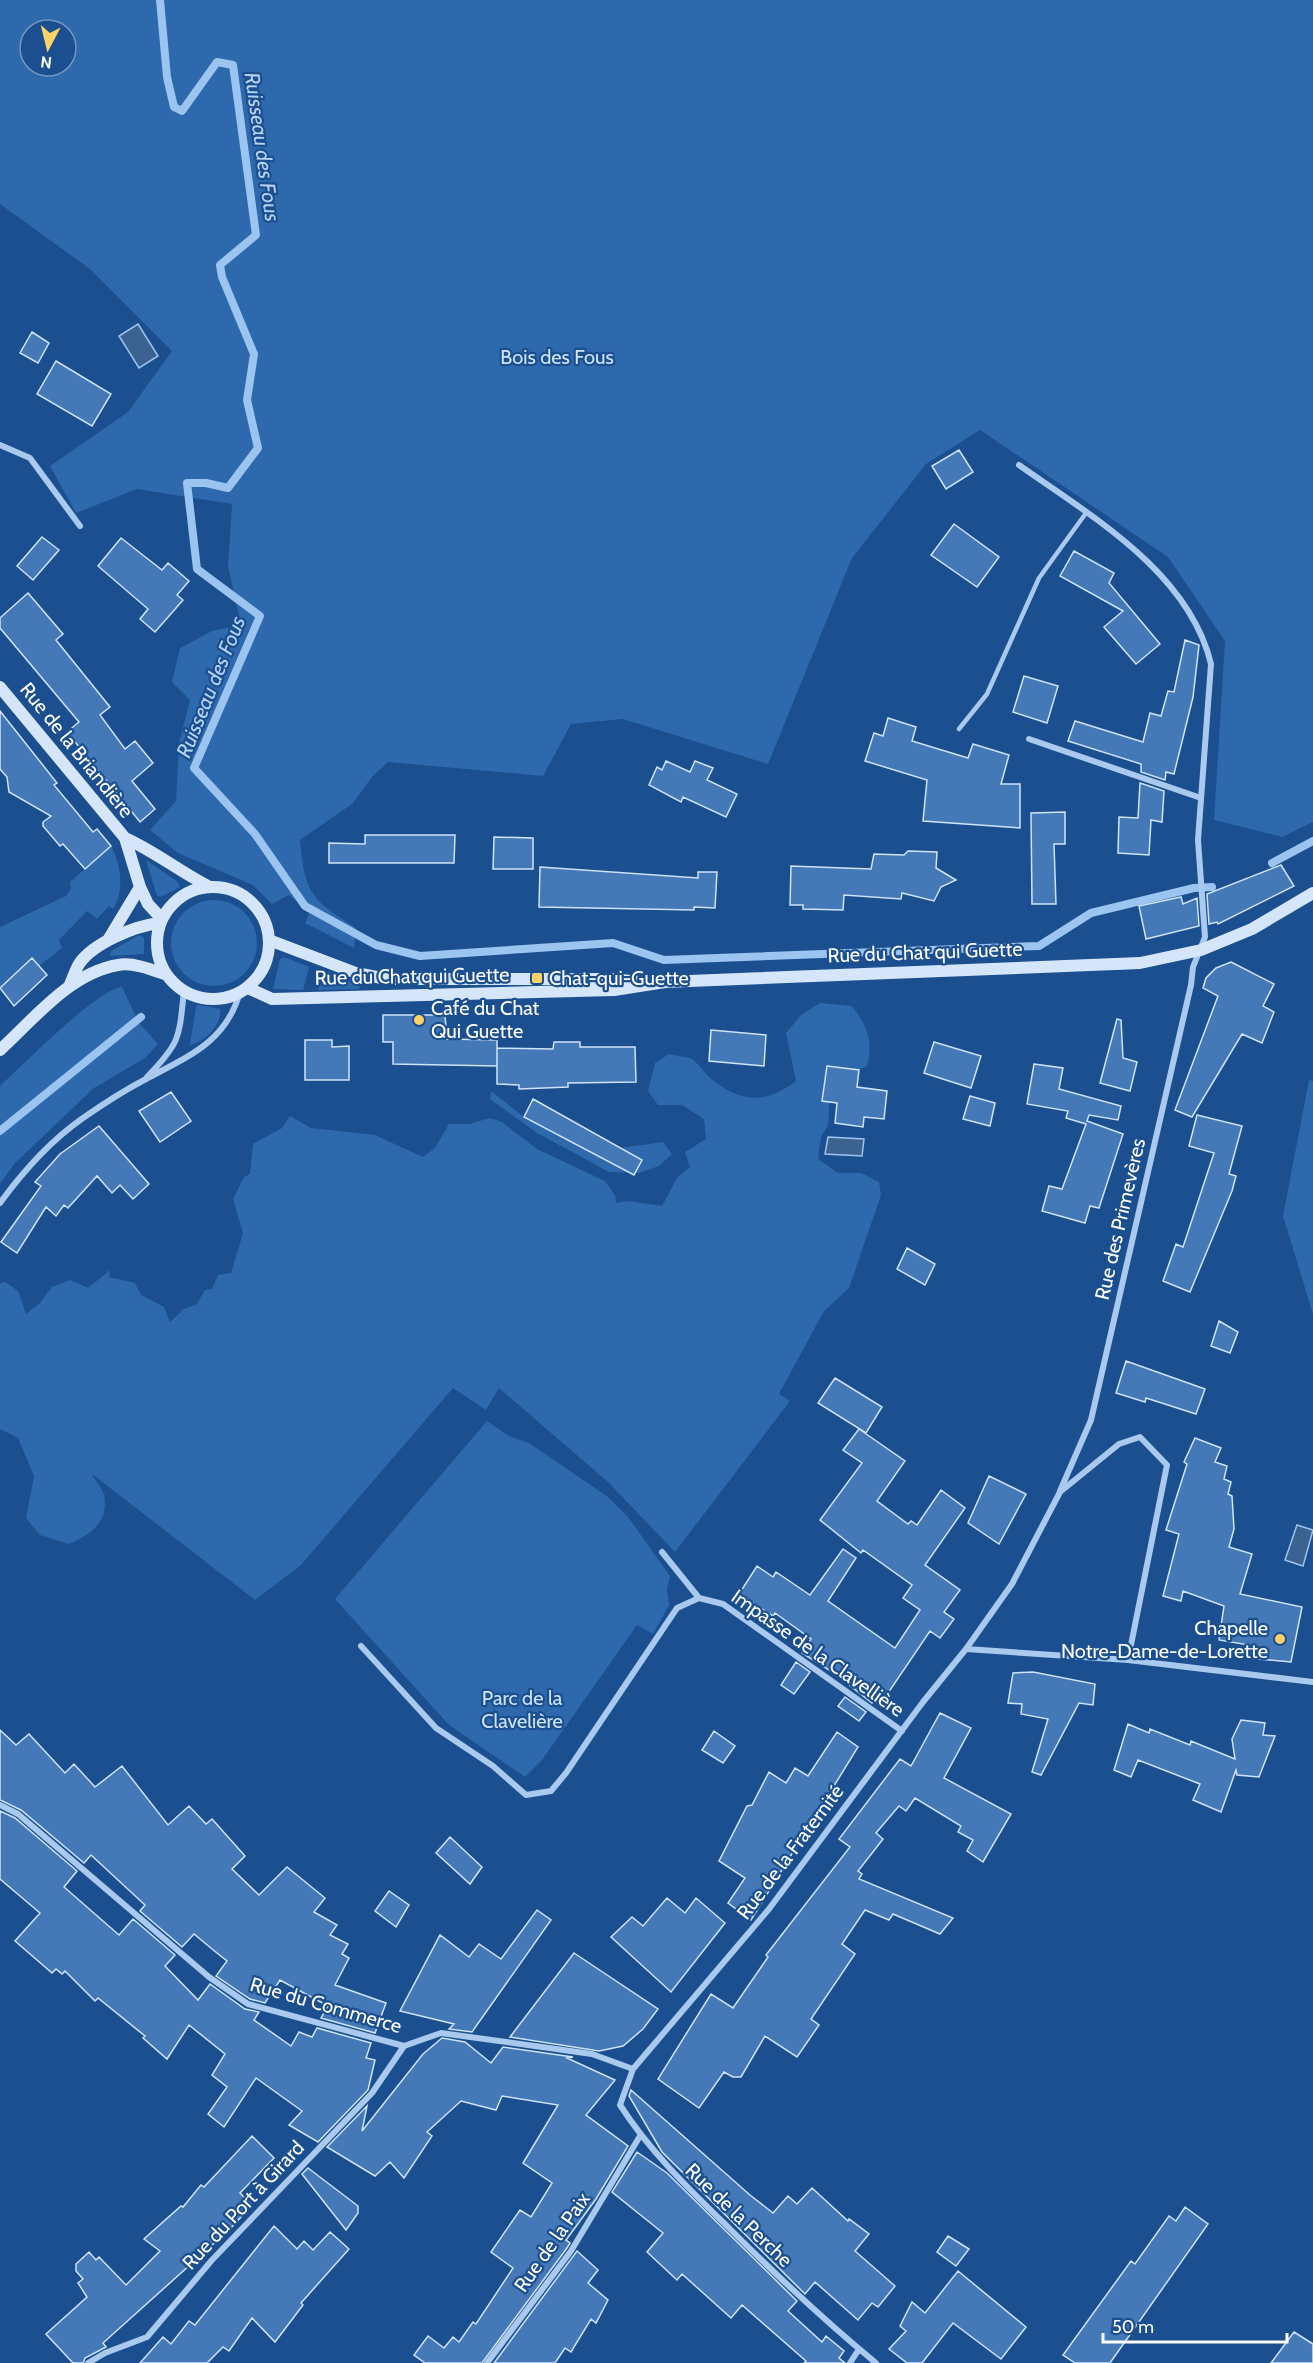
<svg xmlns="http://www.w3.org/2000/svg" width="1313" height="2363" viewBox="0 0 1313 2363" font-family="Cabin,sans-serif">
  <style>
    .green { fill: #2e69ad; fill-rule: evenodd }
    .water { fill: #3c6290; stroke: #9cc4f0; stroke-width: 1.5 }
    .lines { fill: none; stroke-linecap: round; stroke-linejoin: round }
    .stream { stroke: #9cc4f0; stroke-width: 8 }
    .building { fill: #4478b7; stroke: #cfe3fa; stroke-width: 1.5 }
    .lane { stroke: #a9c9ee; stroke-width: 4.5 }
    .street { stroke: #a9c9ee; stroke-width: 6 }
    .secondary { stroke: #d6e6fa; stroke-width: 12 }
    .poi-dot { fill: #ffd166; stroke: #1b4f8f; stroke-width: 2 }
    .labels { text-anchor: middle; stroke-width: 4.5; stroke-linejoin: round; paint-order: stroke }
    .park-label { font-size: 20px; fill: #cfe3fa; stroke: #1b4f8f }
    .street-label { font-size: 20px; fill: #fff; stroke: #1b4f8f }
    .poi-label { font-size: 20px; fill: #fff; stroke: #1b4f8f; text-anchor: start }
    .water-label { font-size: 21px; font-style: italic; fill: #b5d3f5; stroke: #1b4f8f }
  </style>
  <rect width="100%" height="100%" fill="#1b4f8f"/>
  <path class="green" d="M 0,0 L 1313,0 L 1313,822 L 1282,837 L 1214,820 L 1225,641 L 1168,557 L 980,430 L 926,464 L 852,558 L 768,764 L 623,719 L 571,724 L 543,776 L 388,762 L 372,777 L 352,804 L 300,840 C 305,894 311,899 356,928 L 354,948 L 305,923 L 310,912 L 289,895 L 272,904 L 253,885 L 178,853 L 150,830 L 176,801 L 179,743 L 190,700 L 172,682 L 180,648 L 212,631 L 241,625 L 228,566 L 232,504 L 137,489 L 76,513 L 50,466 L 128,412 L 172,351 L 90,269 L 0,204 ZM 30,30 L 66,30 L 66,66 L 30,66 Z
    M 111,846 C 121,865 125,890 113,909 L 109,906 L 97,919 L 87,911 L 59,940 L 62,948 L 39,966 L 32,959 L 0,988 L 0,927 L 66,896 L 71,889 L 70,882 Z
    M 146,860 L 178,882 L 180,887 L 161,897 L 157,896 Z
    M171 943a43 43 0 1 1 86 0a43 43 0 1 1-86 0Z
    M 139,935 L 144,938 L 144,954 L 110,956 L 111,951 Z
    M 284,957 L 309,967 L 303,990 L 273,989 L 280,959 Z
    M 323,972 L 359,985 L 359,989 L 318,990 Z
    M 122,987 L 139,1023 L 158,1044 L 145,1058 L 94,1088 L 15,1163 L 0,1184 L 0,1086 C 23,1065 96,990 122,987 Z
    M 820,1003 L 852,1006 C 867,1026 874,1041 867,1066 L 836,1082 L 830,1093 L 828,1125 L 821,1137 L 818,1159 L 838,1173 L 861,1173 L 879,1182 L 881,1195 L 849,1288 L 824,1311 L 779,1394 L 790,1401 L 675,1552 L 609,1483 L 499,1388 L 486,1410 L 453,1388 L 301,1565 L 255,1600 L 92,1474 C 95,1480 102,1488 104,1495 C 109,1523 90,1535 69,1544 L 40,1535 L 26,1518 L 34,1476 L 18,1438 L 0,1429 L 0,1283 L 5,1282 L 18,1291 L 26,1314 L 40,1303 L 52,1287 L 70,1280 L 88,1288 L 110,1270 L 109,1277 L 135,1283 L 141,1295 L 164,1307 L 170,1322 L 184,1309 L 197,1304 L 205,1290 L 212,1289 L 218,1275 L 231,1273 L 243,1233 L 233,1199 L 244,1177 L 250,1174 L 253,1144 L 282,1128 L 290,1116 L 311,1128 L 375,1135 L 423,1157 L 435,1148 L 449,1124 L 469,1124 L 490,1118 L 502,1122 L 537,1149 L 605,1181 L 615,1195 L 616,1203 L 628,1201 L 662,1206 L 677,1178 L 690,1167 L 685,1152 L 706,1139 L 704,1119 L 682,1105 L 658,1105 L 648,1091 L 655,1063 L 669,1054 C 676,1056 686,1056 692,1059 C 698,1063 703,1071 708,1076 C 739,1103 764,1105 796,1081 L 786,1033 L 801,1015 Z
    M 199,1005 L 220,1009 C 223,1024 204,1043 190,1045 L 196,1006 Z
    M 1309,1080 L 1313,1081 L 1313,1314 L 1283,1216 Z
    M 491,1091 L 524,1117 L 613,1164 L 620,1148 L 663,1142 L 672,1154 L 659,1166 L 639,1173 L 609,1172 L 537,1133 L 490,1099 Z
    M 487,1421 L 509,1436 L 529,1443 L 608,1497 L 628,1517 L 670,1576 L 667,1590 L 669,1605 L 653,1634 L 637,1625 L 542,1760 L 525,1777 L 449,1725 L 335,1599 Z"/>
  <path class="water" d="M 138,324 L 158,356 L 139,368 L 119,336 Z
    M 828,1137 L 864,1139 L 862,1156 L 825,1154 Z
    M 1297,1525 L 1313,1530 L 1303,1566 L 1285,1560 Z"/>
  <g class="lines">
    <path class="stream" d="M 160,0 L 167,77 L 174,107 L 182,111 L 217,62 L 233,65 L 256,235 L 220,265 L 222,277 L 254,354 L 247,400 L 258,448 L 228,488 L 206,483 L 187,483 L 197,569 L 260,616 L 194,768 L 255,834 L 305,906 L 376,945 L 420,956 L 613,943 L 664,960 L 1039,946 L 1091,913 L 1194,888 L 1212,887
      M 1272,863 L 1313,841
      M 0,1131 L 141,1017"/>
  </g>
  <path class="building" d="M 32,332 L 49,343 L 38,363 L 20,353 Z
    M 56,361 L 111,394 L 92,426 L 37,394 Z
    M 959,450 L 973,472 L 946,489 L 932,466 Z
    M 954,524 L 999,557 L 977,587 L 931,555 Z
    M 42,537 L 59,550 L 33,580 L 17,566 Z
    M 121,538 L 162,570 L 168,563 L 189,581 L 177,595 L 183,600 L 155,632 L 140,619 L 148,609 L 98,566 Z
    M 1074,551 L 1114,573 L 1109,583 L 1160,644 L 1136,664 L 1104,627 L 1123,611 L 1060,576 Z
    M 28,593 L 63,634 L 56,640 L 110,707 L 100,715 L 125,749 L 135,741 L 153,763 L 132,781 L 155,809 L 140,822 L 67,732 L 79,722 L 0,628 L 0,618 Z
    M 1185,640 L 1199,645 L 1193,697 L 1174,774 L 1166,772 L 1165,780 L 1141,772 L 1141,764 L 1068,741 L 1075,721 L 1143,742 L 1150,713 L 1161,716 L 1168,691 L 1174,692 Z
    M 1024,676 L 1058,686 L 1047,723 L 1013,712 Z
    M 0,711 L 57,783 L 54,785 L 93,832 L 97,829 L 111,846 L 85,869 L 63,844 L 60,846 L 43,826 L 43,822 L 51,816 L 9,792 L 7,777 L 0,769 Z
    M 888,718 L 916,727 L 912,741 L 968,758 L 973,744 L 1009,755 L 1001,784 L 1020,784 L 1020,828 L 923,821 L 927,780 L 865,761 L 874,733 L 883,736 Z
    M 666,761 L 690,772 L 695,761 L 713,768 L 707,780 L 737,794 L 726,817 L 683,797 L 681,802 L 649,785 L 657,767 L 662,770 Z
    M 1140,783 L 1164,791 L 1162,822 L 1151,820 L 1149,855 L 1118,853 L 1119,817 L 1138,818 Z
    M 1065,812 L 1065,844 L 1054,844 L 1056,904 L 1032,904 L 1031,813 Z
    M 365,835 L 455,835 L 454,863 L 329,863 L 329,843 L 365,844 Z
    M 494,837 L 533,838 L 533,869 L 493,869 Z
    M 908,851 L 937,852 L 936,868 L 956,880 L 941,887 L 934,901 L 902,893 L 901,899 L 844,895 L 843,910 L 803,909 L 803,905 L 790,905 L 791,866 L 871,869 L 874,854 L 904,855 Z
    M 1281,865 L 1294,886 L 1218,924 L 1217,922 L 1209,924 L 1207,894 Z
    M 540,867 L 698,878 L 698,872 L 717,872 L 715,908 L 694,907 L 694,910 L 539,907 Z
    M 1181,897 L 1183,904 L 1197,898 L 1199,926 L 1146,939 L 1139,906 Z
    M 32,958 L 47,975 L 14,1006 L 0,988 Z
    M 1231,962 L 1274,984 L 1263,1006 L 1274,1012 L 1262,1043 L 1242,1034 L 1192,1117 L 1175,1110 L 1218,996 L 1203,988 L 1206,978 L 1216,968 Z
    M 383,1015 L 445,1015 L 447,1039 L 497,1040 L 497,1066 L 393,1064 L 393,1042 L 383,1042 Z
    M 1117,1019 L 1121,1020 L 1123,1058 L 1137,1062 L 1130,1091 L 1100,1083 Z
    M 711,1030 L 766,1035 L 764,1066 L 709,1061 Z
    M 305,1040 L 332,1040 L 332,1047 L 349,1046 L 349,1080 L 305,1080 Z
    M 554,1042 L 580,1042 L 580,1047 L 635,1047 L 636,1082 L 568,1083 L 568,1087 L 519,1089 L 519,1085 L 497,1084 L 497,1048 L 553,1049 Z
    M 934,1042 L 981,1056 L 971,1088 L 924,1073 Z
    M 1034,1064 L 1063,1068 L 1059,1089 L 1121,1106 L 1118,1120 L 1089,1115 L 1087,1121 L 1123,1134 L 1099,1208 L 1090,1206 L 1085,1223 L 1042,1211 L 1049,1186 L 1062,1189 L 1086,1124 L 1066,1118 L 1068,1111 L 1027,1104 Z
    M 827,1066 L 859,1070 L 857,1087 L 887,1091 L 884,1119 L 864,1117 L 863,1127 L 835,1123 L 837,1103 L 822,1101 Z
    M 171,1092 L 191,1121 L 160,1142 L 139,1111 Z
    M 970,1096 L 995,1103 L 990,1126 L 963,1119 Z
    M 533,1099 L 642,1160 L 634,1175 L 524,1117 Z
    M 1197,1115 L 1242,1126 L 1229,1174 L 1236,1176 L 1232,1191 L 1190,1292 L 1163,1281 L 1176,1244 L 1183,1247 L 1214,1153 L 1189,1146 Z
    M 99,1126 L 149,1184 L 133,1199 L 120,1185 L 112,1193 L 97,1176 L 68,1208 L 64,1205 L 56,1216 L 46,1207 L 17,1253 L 1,1242 L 41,1186 L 35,1182 L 60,1154 Z
    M 907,1248 L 935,1264 L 925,1285 L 897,1269 Z
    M 1219,1321 L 1238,1332 L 1230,1353 L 1211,1346 Z
    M 1126,1361 L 1205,1389 L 1196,1414 L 1146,1398 L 1145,1402 L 1116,1393 Z
    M 835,1378 L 882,1407 L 866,1433 L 818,1403 Z
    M 859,1429 L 905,1461 L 877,1501 L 908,1524 L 911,1521 L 917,1525 L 941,1490 L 965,1508 L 925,1565 L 960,1590 L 944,1612 L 954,1619 L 940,1638 L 930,1631 L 880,1705 L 873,1700 L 872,1703 L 834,1673 L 802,1653 L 811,1639 L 775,1613 L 773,1616 L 739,1594 L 757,1566 L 773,1577 L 776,1572 L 810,1595 L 843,1549 L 856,1558 L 828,1601 L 895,1648 L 920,1610 L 903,1598 L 912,1585 L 863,1550 L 861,1553 L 820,1520 L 862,1463 L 843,1450 Z
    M 1195,1438 L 1221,1448 L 1215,1462 L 1227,1466 L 1224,1479 L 1231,1482 L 1228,1494 L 1232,1496 L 1234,1529 L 1229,1547 L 1252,1554 L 1240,1594 L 1302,1607 L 1291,1662 L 1247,1658 L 1249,1645 L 1219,1640 L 1224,1606 L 1183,1591 L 1181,1601 L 1163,1596 L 1179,1534 L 1166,1530 L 1187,1464 L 1184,1462 Z
    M 989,1476 L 1026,1494 L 999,1544 L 968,1523 Z
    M 796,1662 L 810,1672 L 794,1694 L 781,1685 Z
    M 1033,1672 L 1095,1684 L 1093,1705 L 1079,1703 L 1041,1775 L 1032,1772 L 1048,1719 L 1021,1714 L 1022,1704 L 1008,1703 L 1013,1673 Z
    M 845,1697 L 866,1712 L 859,1721 L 838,1706 Z
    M 940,1713 L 971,1728 L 944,1778 L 1011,1814 L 983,1862 L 967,1851 L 973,1840 L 958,1832 L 961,1826 L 915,1798 L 906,1811 L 899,1806 L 876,1833 L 883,1839 L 858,1871 L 862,1874 L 859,1879 L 953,1918 L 940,1934 L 893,1914 L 889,1920 L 865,1910 L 842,1944 L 855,1954 L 811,2019 L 819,2025 L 797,2057 L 765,2036 L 741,2077 L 733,2077 L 724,2072 L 699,2108 L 658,2079 L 711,1994 L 733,2008 L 768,1957 L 766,1955 L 850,1847 L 839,1839 L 900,1759 L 911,1766 Z
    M 1241,1720 L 1265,1723 L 1263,1735 L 1275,1736 L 1259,1777 L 1237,1775 L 1236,1770 L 1221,1812 L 1193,1800 L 1200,1784 L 1138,1760 L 1131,1777 L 1114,1770 L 1128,1724 L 1149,1733 L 1150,1729 L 1190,1745 L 1191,1741 L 1235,1759 L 1232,1739 Z
    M 0,1730 L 16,1745 L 29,1734 L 65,1773 L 74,1764 L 95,1787 L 122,1766 L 168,1825 L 189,1806 L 206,1824 L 212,1819 L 245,1856 L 232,1869 L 259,1895 L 287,1867 L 325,1898 L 314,1912 L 337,1925 L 330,1935 L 348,1944 L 342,1954 L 349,1958 L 335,1985 L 386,2003 L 375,2033 L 321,2018 L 328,2006 L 280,1980 L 265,2003 L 250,1999 L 216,1976 L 227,1961 L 212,1949 L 194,1934 L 182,1947 L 140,1911 L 145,1905 L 91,1855 L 84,1863 L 21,1810 L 0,1800 Z
    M 714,1731 L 735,1746 L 723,1763 L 702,1750 Z
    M 837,1732 L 858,1747 L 751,1920 L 728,1903 L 745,1878 L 719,1861 L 747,1806 L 752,1805 L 769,1772 L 786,1783 L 795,1768 L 808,1776 Z
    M 0,1811 L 15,1818 L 77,1871 L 64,1887 L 119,1935 L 133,1919 L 175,1955 L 165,1966 L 198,2000 L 210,1984 L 245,2009 L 259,2012 L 254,2020 L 291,2046 L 299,2032 L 312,2037 L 317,2028 L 371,2043 L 366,2058 L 375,2060 L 368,2090 L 318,2142 L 289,2125 L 302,2111 L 256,2078 L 224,2127 L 208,2114 L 227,2087 L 212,2075 L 225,2054 L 189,2025 L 167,2059 L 143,2038 L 145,2036 L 98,1998 L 95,2001 L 65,1971 L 62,1974 L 56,1969 L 52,1973 L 15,1941 L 40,1913 L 0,1879 Z
    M 450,1837 L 482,1867 L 470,1884 L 436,1853 Z
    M 389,1891 L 409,1905 L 396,1927 L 375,1911 Z
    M 667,1898 L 685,1913 L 696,1898 L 725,1923 L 671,1992 L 611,1937 L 632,1917 L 643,1926 Z
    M 537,1910 L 551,1920 L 472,2032 L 449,2029 L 454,2024 L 400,2011 L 440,1935 L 469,1957 L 479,1944 L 501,1959 Z
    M 574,1953 L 658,2009 L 643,2029 L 623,2046 L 599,2051 L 510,2037 Z
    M 442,2038 L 465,2042 L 491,2063 L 503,2047 L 573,2057 L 567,2058 L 615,2080 L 586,2115 L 628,2146 L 596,2199 L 566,2240 L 570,2243 L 567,2248 L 482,2363 L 425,2363 L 414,2355 L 428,2336 L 444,2348 L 453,2337 L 459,2342 L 473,2322 L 476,2324 L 513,2268 L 491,2252 L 520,2210 L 531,2217 L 552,2183 L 523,2163 L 558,2105 L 502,2096 L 496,2110 L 461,2101 L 427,2132 L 432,2136 L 404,2178 L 390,2162 L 375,2176 L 327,2147 L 367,2106 L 362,2131 L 423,2054 Z
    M 631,2090 L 750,2195 L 773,2213 L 788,2196 L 797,2204 L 812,2188 L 848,2221 L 849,2219 L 869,2234 L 855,2251 L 895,2286 L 878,2307 L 872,2303 L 858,2320 L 815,2282 L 805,2294 L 662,2152 L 629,2096 Z
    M 252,2136 L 274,2158 L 240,2193 L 252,2205 L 230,2229 L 103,2343 L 106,2347 L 85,2358 L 83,2363 L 73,2363 L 46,2334 L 87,2297 L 78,2283 L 83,2279 L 76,2271 L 76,2264 L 89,2252 L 96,2260 L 99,2257 L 126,2285 L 160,2251 L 144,2239 L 181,2206 L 183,2207 L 201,2185 L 204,2187 Z
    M 637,2152 L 667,2173 L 797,2301 L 788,2311 L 822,2342 L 826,2336 L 844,2351 L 839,2358 L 845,2363 L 804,2363 L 806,2361 L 742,2305 L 731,2318 L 682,2274 L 677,2280 L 647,2252 L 663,2233 L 612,2192 Z
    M 308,2168 L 358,2206 L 358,2213 L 346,2230 L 302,2174 Z
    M 1185,2207 L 1208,2224 L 1110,2363 L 1075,2363 L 1063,2355 L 1131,2261 L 1135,2264 L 1169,2216 L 1176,2221 Z
    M 274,2226 L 297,2249 L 304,2241 L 313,2250 L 330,2232 L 349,2249 L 301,2303 L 303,2305 L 275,2342 L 252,2318 L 229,2351 L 223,2347 L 207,2363 L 140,2363 L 163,2337 L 171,2344 L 189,2321 L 195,2325 Z
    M 948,2236 L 969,2249 L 956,2266 L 937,2252 Z
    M 577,2251 L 598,2270 L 588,2283 L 608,2300 L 596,2323 L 591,2319 L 571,2352 L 565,2348 L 555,2363 L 494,2363 Z
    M 958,2271 L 1026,2327 L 1001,2359 L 953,2323 L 922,2363 L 907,2363 L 889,2349 L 906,2331 L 900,2326 L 912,2302 L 925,2313 Z
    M 1294,2332 L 1313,2344 L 1313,2363 L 1271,2363 Z"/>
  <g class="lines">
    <path class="lane" d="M 959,729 L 987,694 L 1039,578 L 1086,513"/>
    <path class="street" d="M 0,445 L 30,458 L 80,526
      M 1019,465 C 1091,516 1189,572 1211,664 L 1198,840 L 1205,937 L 1193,967 L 1191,985 L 1091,1420 L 1060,1491
      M 1029,739 L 1201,798
      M 147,1077 C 181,1042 179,1038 184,990
      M 0,1203 C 24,1170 50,1141 83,1118 C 103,1104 125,1090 146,1079 C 189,1056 226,1042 240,992
      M 662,1552 L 699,1598
      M 361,1646 L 436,1728 L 493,1766 L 526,1795 L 551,1791 L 566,1773 L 677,1608 L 699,1598 L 723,1604 L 902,1731
      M 966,1649 L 1128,1660 L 1313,1682
      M 0,1805 L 18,1814 L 209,1977 L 248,2004 L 404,2046 L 441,2033 L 592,2054 L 633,2069
      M 88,2363 L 105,2353 L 147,2337 L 212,2260 L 372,2093 L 404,2046
      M 487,2363 L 571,2251 L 640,2136
      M 850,2363 L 859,2349
      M 876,2363 C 825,2321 777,2276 730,2229 C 690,2190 651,2153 620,2105 L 633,2069 L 769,1909 L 923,1702 L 966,1649 L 1012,1584 L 1060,1492 L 1119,1444 L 1140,1437 L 1167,1465 L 1128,1660"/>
    <path class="secondary" d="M 0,687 L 125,838 L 140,887 L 148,904 L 161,918
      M 125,838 C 154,851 179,871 208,886
      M157 943a56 56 0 1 1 112 0a56 56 0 1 1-112 0Z
      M 108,940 L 140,887
      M 269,940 L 356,973 L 387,979 L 613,979 L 639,982
      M 69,987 C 72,980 75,971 79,964 C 93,943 135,926 159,923
      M 248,988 L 272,999 L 614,990 L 665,982 L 1140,963 L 1201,950 L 1252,929 L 1313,893
      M 0,1050 C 34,1019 70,973 118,965 C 133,962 153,970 167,975"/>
  </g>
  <g class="poi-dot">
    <rect x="531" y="972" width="12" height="12" rx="3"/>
    <circle cx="419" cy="1020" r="6"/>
    <circle cx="1280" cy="1639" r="6"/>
  </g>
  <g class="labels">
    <g class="park-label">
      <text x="557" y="364">Bois des Fous</text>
      <text x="522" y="1705">Parc de la<tspan x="522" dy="23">Clavelière</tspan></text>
    </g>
    <g class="street-label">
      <text transform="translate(77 750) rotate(51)" y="7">Rue de la Briandière</text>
      <text transform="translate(925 952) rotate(-2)" y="7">Rue du Chat qui Guette</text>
      <text transform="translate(412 976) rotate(-1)" y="7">Rue du Chat qui Guette</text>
      <text transform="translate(1120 1219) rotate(-77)" y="7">Rue des Primevères</text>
      <text transform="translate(818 1653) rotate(35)" y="7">Impasse de la Clavellière</text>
      <text transform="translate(790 1852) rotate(-53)" y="7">Rue de la Fraternité</text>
      <text transform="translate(326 2005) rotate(16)" y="7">Rue du Commerce</text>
      <text transform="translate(243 2205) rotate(-47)" y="7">Rue du Port à Girard</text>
      <text transform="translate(739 2215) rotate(44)" y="7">Rue de la Perche</text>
      <text transform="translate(552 2242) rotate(-55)" y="7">Rue de la Paix</text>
    </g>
    <g class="poi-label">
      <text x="549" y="985">Chat-qui-Guette</text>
      <text x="431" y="1015">Café du Chat<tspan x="431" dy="23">Qui Guette</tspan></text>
      <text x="1268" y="1635" text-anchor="end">Chapelle<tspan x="1268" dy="23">Notre-Dame-de-Lorette</tspan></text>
    </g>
    <g class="water-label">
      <text transform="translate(262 147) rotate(82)" y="7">Ruisseau des Fous</text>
      <text transform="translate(211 687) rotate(-68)" y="7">Ruisseau des Fous</text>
    </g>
  </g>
  <g transform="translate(48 48) rotate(187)"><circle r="28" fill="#1b4f8f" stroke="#7695bc" stroke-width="1.5"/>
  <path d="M0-4.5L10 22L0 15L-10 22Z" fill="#ffd166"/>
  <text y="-9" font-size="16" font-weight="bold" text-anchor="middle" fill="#ffffff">N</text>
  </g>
  <path d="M1103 2333v9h184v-9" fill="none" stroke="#ffffff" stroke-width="3"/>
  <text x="1112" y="2333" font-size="18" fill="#ffffff" stroke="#1b4f8f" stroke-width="4.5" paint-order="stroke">50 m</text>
</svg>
